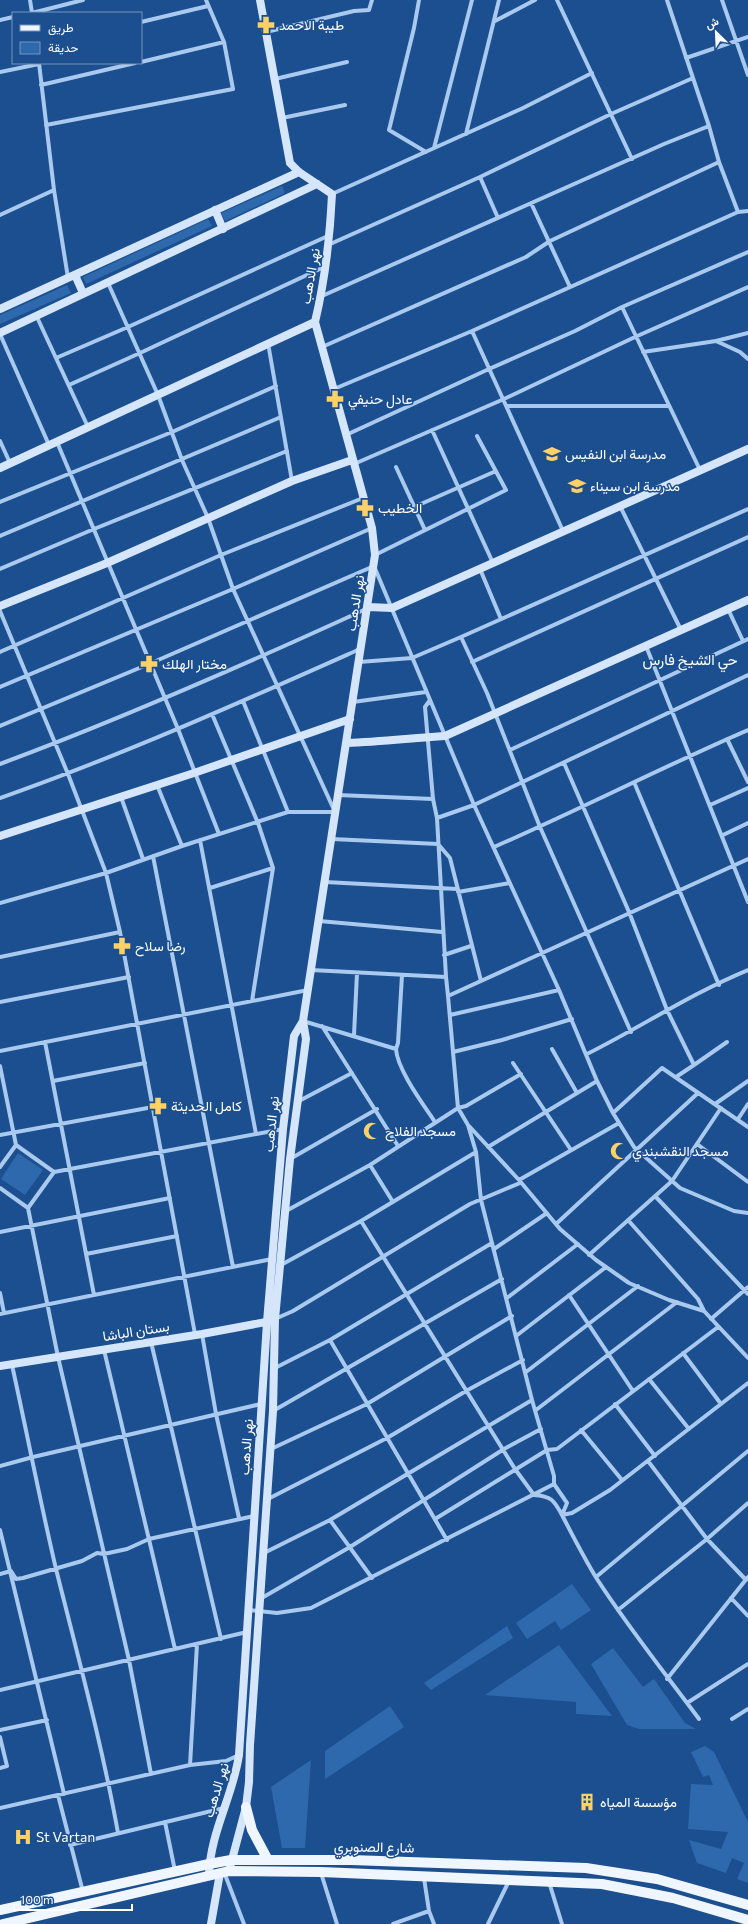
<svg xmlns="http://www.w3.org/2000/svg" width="748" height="1924" viewBox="0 0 748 1924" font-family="Commissioner,Vazirmatn,sans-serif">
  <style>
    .green { fill: #2e69ad }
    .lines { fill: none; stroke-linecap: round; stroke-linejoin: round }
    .street { stroke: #a9c9ee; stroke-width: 4 }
    .secondary { stroke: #d6e6fa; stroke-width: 8 }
    .primary { stroke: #f0f6ff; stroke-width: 10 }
    .labels { text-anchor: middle; stroke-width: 3; stroke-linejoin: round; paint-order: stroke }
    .poi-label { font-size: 14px; fill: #fff; stroke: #1b4f8f; text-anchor: start }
    .street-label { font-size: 14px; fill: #fff; stroke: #1b4f8f }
    .neighbourhood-label { font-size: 15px; fill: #fff; stroke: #1b4f8f }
  </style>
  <rect width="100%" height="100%" fill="#1b4f8f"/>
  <path class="green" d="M 282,186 L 285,193 L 225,221 L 221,213 Z
    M 208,219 L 212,226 L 86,284 L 83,277 Z
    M 67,285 L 71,293 L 0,324 L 0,315 Z
    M 18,1153 L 43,1170 L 25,1195 L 1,1179 Z
    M 572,1584 L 591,1610 L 561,1630 L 555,1621 L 527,1639 L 516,1623 Z
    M 507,1626 L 513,1638 L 431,1690 L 424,1683 Z
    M 559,1645 L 612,1716 L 576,1714 L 576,1702 L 485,1695 Z
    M 613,1648 L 643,1687 L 654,1679 L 685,1723 L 696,1729 L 639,1729 L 627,1725 L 591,1664 Z
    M 390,1706 L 404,1727 L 325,1779 L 325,1751 Z
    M 705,1746 L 714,1752 L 748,1822 L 748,1883 L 737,1879 L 744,1863 L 732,1858 L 726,1873 L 697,1863 L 689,1840 L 721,1849 L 728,1832 L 688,1829 L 691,1784 L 713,1785 L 709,1775 L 703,1777 L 691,1752 Z
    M 311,1760 L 305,1848 L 282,1848 L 271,1787 Z"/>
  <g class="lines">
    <path class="street" d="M 30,0 L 32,13
      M 419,0 L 414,28 L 389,130 L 426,152
      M 557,0 L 632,159
      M 667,0 L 709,126 L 719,162 L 738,212
      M 722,0 L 748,75
      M 32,13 L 83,0
      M 0,20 L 13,17
      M 495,21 L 535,0
      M 141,22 L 208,6
      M 266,32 L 354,11 L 369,10 L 372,0
      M 686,58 L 748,37
      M 141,62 L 224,42
      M 39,63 L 54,190 L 68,278
      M 0,72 L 39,64
      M 275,79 L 347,62
      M 41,85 L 135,63
      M 282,118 L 345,105
      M 46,125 L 233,89 L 224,42 L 206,0
      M 466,134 L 499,0
      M 434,148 L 472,0
      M 480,177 L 498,218
      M 332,194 L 523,108 L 592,73
      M 531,203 L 570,287
      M 0,215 L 54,190
      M 328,245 L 480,177 L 611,114 L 693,78
      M 322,296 L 664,144 L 709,126
      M 622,307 L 700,470
      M 36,315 L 88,427
      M 472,331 L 563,531
      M 748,333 L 716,341 L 740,352 L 748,359
      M 0,334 L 49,445
      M 268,343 L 292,481
      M 322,347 L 526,257 L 550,241 L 719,162
      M 643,352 L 716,341
      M 56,358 L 128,327 L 330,235
      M 69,385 L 140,353 L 324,267
      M 334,389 L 472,331 L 738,212 L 748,211
      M 507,406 L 669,406
      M 432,430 L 493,563
      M 346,435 L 489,369 L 575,331 L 622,307 L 748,252
      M 0,441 L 10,463
      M 57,442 L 178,729 L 219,834
      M 354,464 L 504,399 L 635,337 L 748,287
      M 396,467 L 425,530
      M 0,502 L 172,432 L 276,386
      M 620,506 L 681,630
      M 414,507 L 496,471
      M 0,536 L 281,417
      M 375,555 L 506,490 L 477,436
      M 0,569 L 94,529 L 287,451
      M 480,569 L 501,619
      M 728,609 L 743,641
      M 0,611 L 68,774 L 106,873 L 120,932 L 195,1334
      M 461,637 L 487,693 L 540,827 L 631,1032
      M 646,646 L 748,902
      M 0,652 L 221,555 L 363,498
      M 359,662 L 412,658 L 461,637 L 748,509
      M 472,662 L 748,537
      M 0,687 L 233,589 L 372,528
      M 430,700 L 425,707 L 433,799 L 437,818 L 446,977
      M 243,701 L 288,812
      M 353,702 L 426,692
      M 212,714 L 258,823 L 273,868 L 252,1001
      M 0,726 L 149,664 L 374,566 L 474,805 L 559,990 L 597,1081 L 613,1113 L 634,1147 L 680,1188 L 734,1211 L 748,1213
      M 727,739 L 748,782
      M 510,750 L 748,639
      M 564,763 L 629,912 L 667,1010 L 694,1065 L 676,1077
      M 0,764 C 124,718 246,664 366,609
      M 634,782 L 719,985
      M 157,785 L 182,846
      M 338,795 L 433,799
      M 121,797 L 143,859
      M 0,798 C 123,755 241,702 360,649
      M 710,805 L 748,788
      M 437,818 L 474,805 L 748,675
      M 723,835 L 748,823
      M 332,839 L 438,844 L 450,858 L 481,981
      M 200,840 L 256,1134
      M 494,847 C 579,810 662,767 748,730
      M 153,856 L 233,1267
      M 325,882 L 457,889
      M 210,888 L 273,868
      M 458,892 L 510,883
      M 0,903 L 106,873 L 182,846 L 288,812 L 335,812 L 233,589 L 208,518 L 182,460 L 158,395 L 108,283
      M 319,921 L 442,932
      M 444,955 L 471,946
      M 0,957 L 120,932
      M 311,970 L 446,977 L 448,996 L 748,859
      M 448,996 L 458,1108 L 468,1125 L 476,1152 L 481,1200 L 532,1400 L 554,1476 L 554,1484 L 567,1503 L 562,1515 C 573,1536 584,1558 597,1579 C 628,1627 664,1672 699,1719
      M 0,1002 L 129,977
      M 450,1015 L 559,990
      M 303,1021 L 396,1049 C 397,1069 423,1104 435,1122
      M 322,1026 L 398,1146
      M 354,1035 L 357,973
      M 45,1042 L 94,1295
      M 396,1049 L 398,1043 L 402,975
      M 552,1049 L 577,1093
      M 0,1051 L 308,990
      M 453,1052 L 502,1040 L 572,1019
      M 587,1054 C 641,1027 692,993 748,970
      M 513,1063 L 571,1150
      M 694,1065 L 727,1042
      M 0,1066 L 16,1145
      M 53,1081 L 145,1063
      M 299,1101 L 352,1073
      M 715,1104 L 748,1081
      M 613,1113 L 662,1068 L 748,1127
      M 738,1119 L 748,1104
      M 469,1126 L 519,1180 L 560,1229 L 596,1260 L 629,1283 L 669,1300 L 704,1311 L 748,1358
      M 0,1135 L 153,1107
      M 697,1144 L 748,1182
      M 488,1147 L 597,1081
      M 290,1159 L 377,1109
      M 370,1165 L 393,1202
      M 0,1167 L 16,1145 L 54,1172
      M 519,1180 L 619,1123
      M 0,1188 L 28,1208 L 54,1172 L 283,1129
      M 655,1196 L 748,1294
      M 28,1208 L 58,1357 L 129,1660 L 151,1774
      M 286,1211 L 370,1165 L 458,1108 L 466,1106 L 521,1074
      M 628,1220 L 698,1299 L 704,1311
      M 361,1221 L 515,1469 L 534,1495 C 551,1496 554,1500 562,1515 L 572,1513 L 610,1490 L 748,1383
      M 556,1224 L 698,1093
      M 0,1232 L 170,1198
      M 494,1249 L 547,1213
      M 86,1254 L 177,1236
      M 589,1255 L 672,1181 L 721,1108
      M 281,1265 L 361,1221 L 476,1152
      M 0,1293 L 4,1313
      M 569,1295 L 633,1391
      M 507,1298 L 578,1244
      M 0,1314 L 272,1259
      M 275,1319 L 293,1311 L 470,1204 L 520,1183
      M 711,1319 L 748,1287
      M 202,1334 L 216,1414 L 239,1518
      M 516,1336 L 606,1267
      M 330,1340 L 447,1540
      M 151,1342 L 221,1639
      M 104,1350 L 175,1649
      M 683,1353 L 721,1404
      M 12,1365 C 27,1433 40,1501 56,1569 C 78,1657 102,1744 118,1833
      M 273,1369 L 330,1340 L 492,1243
      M 526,1372 L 638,1286
      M 649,1379 L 689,1429
      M 615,1404 L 655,1456
      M 536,1410 L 677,1302
      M 273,1411 L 502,1279
      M 581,1430 L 622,1480
      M 271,1449 L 367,1404 L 512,1316
      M 648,1461 L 707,1539 L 746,1580
      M 0,1466 L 33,1457 L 261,1404
      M 266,1500 L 387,1438 L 466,1391 L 523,1360
      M 435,1519 L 547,1450 L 557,1449 L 718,1327
      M 330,1520 L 372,1578
      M 0,1530 L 64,1794
      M 264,1553 L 330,1520 L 532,1400
      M 0,1574 L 11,1571 L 16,1579 L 23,1578 L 82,1561 L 97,1553 L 104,1554 L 127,1549 L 149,1539 L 254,1516
      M 596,1577 L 748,1451
      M 731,1598 L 748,1616
      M 260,1599 L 350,1547 L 504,1449 L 541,1429
      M 249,1610 L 277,1613 L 311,1608 L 554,1484
      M 618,1610 L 707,1539 L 748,1503
      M 667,1679 L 748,1577
      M 0,1690 L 247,1632
      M 687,1703 L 748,1664
      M 732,1719 L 748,1709
      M 0,1730 L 47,1720
      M 0,1737 L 7,1766 L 0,1768
      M 190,1765 L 197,1644
      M 58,1795 L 83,1892
      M 0,1808 L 190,1765 L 226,1761 L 239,1755
      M 165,1822 L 175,1871
      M 70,1845 L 224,1808
      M 224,1872 L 244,1924
      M 321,1873 L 337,1924
      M 424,1878 L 429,1911 L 434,1924
      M 549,1882 L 562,1924
      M 393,1924 L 429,1911
      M 488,1924 L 509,1881"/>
    <path class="secondary" d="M 215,210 L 223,229
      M 75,275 L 83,293
      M 0,309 L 299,172
      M 0,333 L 317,184
      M 0,468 L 315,322
      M 0,606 L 107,563 L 292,481 L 352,460
      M 368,607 L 392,608 L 748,449
      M 347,743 C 380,742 412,738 445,736 L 748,600
      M 0,836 L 194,773 L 350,719
      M 0,1366 L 202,1334 L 271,1321
      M 229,1871 L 246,1807 L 249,1782 L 250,1745 L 273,1411 L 275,1319 L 290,1159 L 306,1039 L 303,1021 L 375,555 L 372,528 L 315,322 C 325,280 330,237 332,194 L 299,172 L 290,163 L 260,0
      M 209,1875 C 210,1833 233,1796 239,1755 L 267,1322 L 283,1129 L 294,1036 L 303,1021
      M 211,1924 L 220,1873"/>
    <path class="primary" d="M 246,1807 L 252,1830 L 268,1860
      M 0,1910 L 209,1864 L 231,1860 L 351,1860 L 586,1868 L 657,1879 L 748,1905
      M 3,1924 L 229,1871 L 321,1872 L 602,1884 L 673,1898 L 748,1920"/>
  </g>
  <defs>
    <g id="pharmacy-bare" transform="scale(1.38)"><path d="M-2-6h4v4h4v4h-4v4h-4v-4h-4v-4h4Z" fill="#ffd166" stroke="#1b4f8f" stroke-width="2.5" paint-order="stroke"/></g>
    <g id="school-bare" transform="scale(1.38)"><path d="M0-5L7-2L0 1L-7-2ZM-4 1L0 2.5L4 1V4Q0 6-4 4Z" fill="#ffd166" stroke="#1b4f8f" stroke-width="2.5" paint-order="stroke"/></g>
    <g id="mosque-bare" transform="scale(1.38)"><path d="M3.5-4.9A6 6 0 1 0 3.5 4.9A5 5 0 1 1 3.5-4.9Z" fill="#ffd166" stroke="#1b4f8f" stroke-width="2.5" paint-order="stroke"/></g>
    <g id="building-bare" transform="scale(1.38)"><path d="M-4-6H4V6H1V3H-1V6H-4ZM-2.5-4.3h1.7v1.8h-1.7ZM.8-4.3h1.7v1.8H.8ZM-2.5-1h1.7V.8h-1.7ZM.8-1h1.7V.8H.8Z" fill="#ffd166" stroke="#1b4f8f" stroke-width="2.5" paint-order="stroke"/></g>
    <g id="hospital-bare" transform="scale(1.38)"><path d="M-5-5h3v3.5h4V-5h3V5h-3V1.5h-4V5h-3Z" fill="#ffd166" stroke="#1b4f8f" stroke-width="2.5" paint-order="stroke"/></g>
  </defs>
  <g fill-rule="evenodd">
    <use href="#pharmacy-bare" x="266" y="25"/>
    <use href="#pharmacy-bare" x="335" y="399"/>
    <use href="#school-bare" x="552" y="454"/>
    <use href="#school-bare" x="577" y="486"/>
    <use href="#pharmacy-bare" x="365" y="508"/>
    <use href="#pharmacy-bare" x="149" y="664"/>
    <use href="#pharmacy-bare" x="122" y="946"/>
    <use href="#pharmacy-bare" x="158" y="1106"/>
    <use href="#mosque-bare" x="372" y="1131"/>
    <use href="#mosque-bare" x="619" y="1151"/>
    <use href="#building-bare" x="587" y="1802"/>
    <use href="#hospital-bare" x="23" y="1837"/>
  </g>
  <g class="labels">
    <g class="poi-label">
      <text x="279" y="30">طيبة الاحمد</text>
      <text x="348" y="404">عادل حنيفي</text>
      <text x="565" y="459">مدرسة ابن النفيس</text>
      <text x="590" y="491">مدرسة ابن سيناء</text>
      <text x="378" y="513">الخطيب</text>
      <text x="162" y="669">مختار الهلك</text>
      <text x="135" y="951">رضا سلاح</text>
      <text x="171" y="1111">كامل الحديثة</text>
      <text x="385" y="1136">مسجد الفلاح</text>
      <text x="632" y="1156">مسجد النقشبندي</text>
      <text x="600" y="1807">مؤسسة المياه</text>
      <text x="36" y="1842">St Vartan</text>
    </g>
    <g class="street-label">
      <text transform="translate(310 276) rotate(-80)" y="5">نهر الدهب</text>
      <text transform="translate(355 603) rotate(-81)" y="5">نهر الدهب</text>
      <text transform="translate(271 1124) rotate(-84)" y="5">نهر الدهب</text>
      <text transform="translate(136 1331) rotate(-9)" y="5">بستان الباشا</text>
      <text transform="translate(246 1447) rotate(-86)" y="5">نهر الدهب</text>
      <text transform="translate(216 1790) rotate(-73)" y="5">نهر الدهب</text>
      <text transform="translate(374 1847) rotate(1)" y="5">شارع الصنوبري</text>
    </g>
    <g class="neighbourhood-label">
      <text x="690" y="665">حي الشيخ فارس</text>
    </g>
  </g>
  <rect x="12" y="12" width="130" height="52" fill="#1b4f8f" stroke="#7695bc"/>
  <rect x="20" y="25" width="20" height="6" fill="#f0f6ff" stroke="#7695bc"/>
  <text x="48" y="32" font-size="12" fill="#ffffff">طريق</text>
  <rect x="20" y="42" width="20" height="12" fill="#2e69ad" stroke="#7695bc"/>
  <text x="48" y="52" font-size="12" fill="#ffffff">حديقة</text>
  <g transform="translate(716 32) rotate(336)" stroke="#1b4f8f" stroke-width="3" paint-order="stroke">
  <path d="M0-3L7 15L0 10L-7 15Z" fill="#ffffff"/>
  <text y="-6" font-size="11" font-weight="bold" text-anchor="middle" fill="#ffffff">ش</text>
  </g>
  <path d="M14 1904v6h118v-6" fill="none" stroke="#ffffff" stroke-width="2"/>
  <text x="20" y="1904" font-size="12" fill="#ffffff" stroke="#1b4f8f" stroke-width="3" paint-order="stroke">100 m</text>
</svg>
